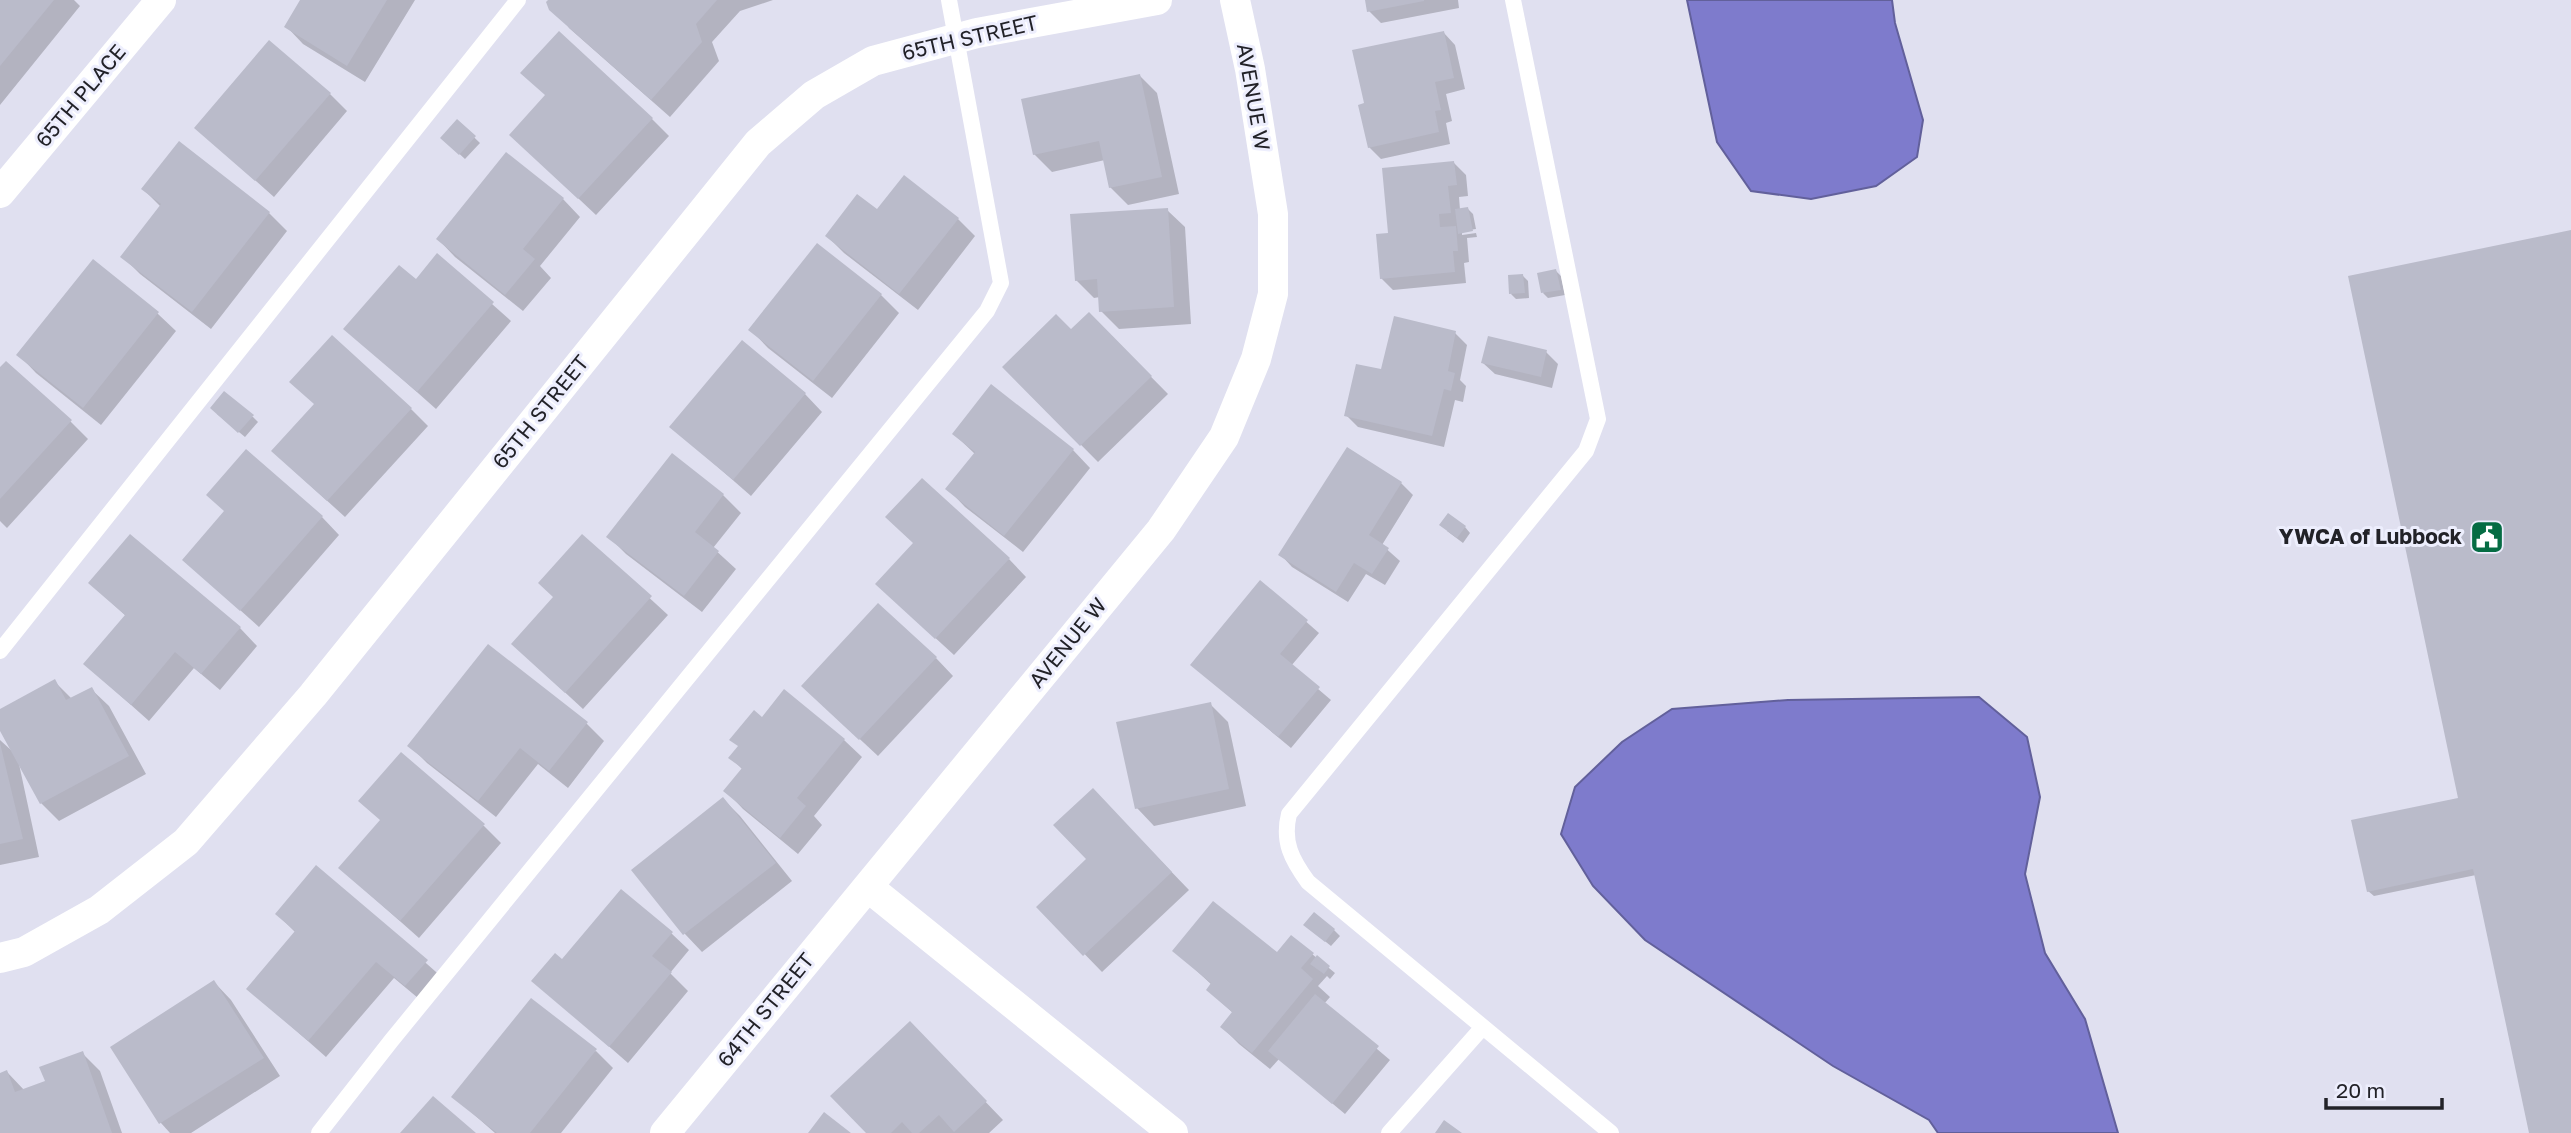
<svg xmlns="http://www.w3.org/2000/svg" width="2571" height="1133" viewBox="0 0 2571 1133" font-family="'Golos Text',sans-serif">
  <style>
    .water { fill: #7e7bcc; stroke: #62609b; stroke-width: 2 }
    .shadow { fill: #0003 }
    .building { fill: #babbca }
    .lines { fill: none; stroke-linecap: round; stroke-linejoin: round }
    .service { stroke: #fff; stroke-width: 16 }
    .minor { stroke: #fff; stroke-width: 30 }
    .labels { text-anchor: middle; stroke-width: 6; stroke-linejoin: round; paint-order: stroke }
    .street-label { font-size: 21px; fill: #222228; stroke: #edeefd }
    .poi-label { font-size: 21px; font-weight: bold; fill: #222228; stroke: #edeefd; text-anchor: end }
  </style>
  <rect width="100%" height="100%" fill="#e0e0f0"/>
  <path class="water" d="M 1687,0 L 1892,0 L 1895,23 L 1923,120 L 1917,157 L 1876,186 L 1811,199 L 1751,191 L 1717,142 Z
    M 1979,697 L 2027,737 L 2040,797 L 2025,874 L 2045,953 L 2085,1019 L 2118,1133 L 1938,1133 L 1929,1120 L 1833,1066 L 1645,940 L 1593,886 L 1561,834 L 1575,787 L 1622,742 L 1672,709 L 1788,700 Z"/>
  <path class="shadow" d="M 0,0 L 74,0 L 80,6 L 0,105 Z
    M 302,0 L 415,0 L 365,82 L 303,44 L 286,26 Z
    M 551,0 L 773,0 L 740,11 L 712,42 L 719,61 L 670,117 L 569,28 Z
    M 1367,0 L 1458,0 L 1459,8 L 1381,23 L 1369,11 Z
    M 1444,33 L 1455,45 L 1465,89 L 1446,94 L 1452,121 L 1446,123 L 1450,144 L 1381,159 L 1369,147 L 1366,105 Z
    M 1140,76 L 1157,93 L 1179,194 L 1128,205 L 1110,187 L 1105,160 L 1052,172 L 1034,154 Z
    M 330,94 L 347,111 L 274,197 L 196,128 Z
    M 547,96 L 652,119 L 669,136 L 596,215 L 529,152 Z
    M 457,121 L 480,143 L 465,159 L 442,138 Z
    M 179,144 L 269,213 L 287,231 L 211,329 L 140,274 L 122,256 L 161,207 L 143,189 Z
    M 1454,163 L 1466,175 L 1468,196 L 1459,197 L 1460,210 L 1468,209 L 1473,214 L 1476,229 L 1462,231 L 1462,235 L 1476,233 L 1477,237 L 1467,238 L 1469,262 L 1464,263 L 1466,283 L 1393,290 L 1381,278 L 1390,235 Z
    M 563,199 L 580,217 L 540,266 L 551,278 L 523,311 L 455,257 L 438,239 Z
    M 1167,210 L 1185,227 L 1191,324 L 1119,329 L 1101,311 L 1100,297 L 1094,298 L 1076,280 Z
    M 877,212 L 958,219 L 975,236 L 918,310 L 844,253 L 827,236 Z
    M 2571,231 L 2571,1133 L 2531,1133 L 2476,875 L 2374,896 L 2368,891 L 2460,799 Z
    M 818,246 L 881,295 L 899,313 L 832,398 L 768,348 L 751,330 Z
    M 438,256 L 511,321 L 436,409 L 346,329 L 416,281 Z
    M 93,261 L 158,314 L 176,331 L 101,425 L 36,373 L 19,355 Z
    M 1556,271 L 1561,276 L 1565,295 L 1548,298 L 1543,293 Z
    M 1523,276 L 1528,281 L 1529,298 L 1516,299 L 1511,294 Z
    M 1089,314 L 1168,394 L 1098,462 L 1004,367 L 1071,332 Z
    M 1455,333 L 1467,345 L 1460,380 L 1466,386 L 1463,402 L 1455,400 L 1444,447 L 1358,427 L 1346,415 L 1382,372 Z
    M 1546,352 L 1558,364 L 1552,388 L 1495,374 L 1483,363 Z
    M 0,370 L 70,421 L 88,439 L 7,528 L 0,521 Z
    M 805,394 L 822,412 L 751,496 L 671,426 Z
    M 315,405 L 411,409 L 428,426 L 345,517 L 291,468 Z
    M 217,414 L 253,417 L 258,422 L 245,437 Z
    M 954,434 L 1073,450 L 1090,468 L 1023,552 L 965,507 L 948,489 L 975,454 Z
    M 1347,450 L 1401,483 L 1413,495 L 1382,545 L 1400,561 L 1385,585 L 1366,574 L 1348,602 L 1292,567 L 1281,555 Z
    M 672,455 L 723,495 L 741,513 L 713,548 L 736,569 L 702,612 L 626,554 L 609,537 Z
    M 322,517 L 339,535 L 259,627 L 184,560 Z
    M 1465,527 L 1470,533 L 1463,543 L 1447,531 Z
    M 582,536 L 668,615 L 583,709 L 531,661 L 555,598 Z
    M 1009,559 L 1026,577 L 954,655 L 895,601 Z
    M 1261,582 L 1319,633 L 1291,666 L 1331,700 L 1291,748 L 1192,665 Z
    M 90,583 L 240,628 L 257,646 L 220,690 L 194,668 L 149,721 L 85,664 L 126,616 Z
    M 488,647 L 587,724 L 604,741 L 568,788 L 538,764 L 496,817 L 427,763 L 410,746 Z
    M 936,658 L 953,676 L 878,756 L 821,703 Z
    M 55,682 L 72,699 L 91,689 L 109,706 L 146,774 L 59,821 L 41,803 L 19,764 L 39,857 L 0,865 L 0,740 L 12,751 L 0,728 L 0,711 Z
    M 1210,704 L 1228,722 L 1246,806 L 1154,826 L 1137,808 Z
    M 762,719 L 844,740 L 862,757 L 814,816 L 822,825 L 798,854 L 743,809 L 726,791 L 743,770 L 731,758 Z
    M 723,799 L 740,816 L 792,881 L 702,952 L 685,934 L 633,870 Z
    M 1110,808 L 1189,890 L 1102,972 L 1039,907 L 1088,860 Z
    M 381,821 L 484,826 L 501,843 L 419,938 L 340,868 Z
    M 317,867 L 444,979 L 424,1003 L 394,978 L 326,1057 L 249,989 L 296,933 L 277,914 Z
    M 1311,930 L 1334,930 L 1340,936 L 1331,946 Z
    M 671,933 L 689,950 L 670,973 L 688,991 L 628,1063 L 534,981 L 562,961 Z
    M 1174,950 L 1312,954 L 1335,973 L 1330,979 L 1327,976 L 1318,986 L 1330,997 L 1324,1004 L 1390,1060 L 1345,1114 L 1279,1059 L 1270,1069 L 1239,1044 L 1222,1027 L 1233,1013 L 1208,990 L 1212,985 Z
    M 214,982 L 231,1000 L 280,1076 L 191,1133 L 170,1133 L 161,1123 L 112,1047 Z
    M 927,1041 L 1003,1120 L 989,1133 L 868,1133 Z
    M 596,1051 L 613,1068 L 561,1133 L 495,1133 L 454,1097 Z
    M 82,1053 L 100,1071 L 122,1133 L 0,1133 L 0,1075 L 7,1072 L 25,1091 L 47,1083 Z"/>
  <path class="building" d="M 0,0 L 54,0 L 0,66 Z
    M 300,0 L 387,0 L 347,66 L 284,27 Z
    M 548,0 L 717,0 L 696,24 L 702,42 L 651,100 L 549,10 L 546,2 Z
    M 1365,0 L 1424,0 L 1424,1 L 1367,12 Z
    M 559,31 L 653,118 L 578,199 L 509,135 L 545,95 L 520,73 Z
    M 1444,31 L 1454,78 L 1435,82 L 1441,110 L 1435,111 L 1439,132 L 1368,148 L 1358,105 L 1364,103 L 1352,50 Z
    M 269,40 L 331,93 L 255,181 L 194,128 Z
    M 1140,74 L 1162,177 L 1109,188 L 1099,141 L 1033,155 L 1021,99 Z
    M 457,119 L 476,136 L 459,155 L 440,138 Z
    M 179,141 L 270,212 L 192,312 L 120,257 L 161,204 L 141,189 Z
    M 506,152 L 564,198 L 523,249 L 535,259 L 505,295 L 436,239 Z
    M 1454,161 L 1457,185 L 1448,186 L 1451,213 L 1439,214 L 1440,227 L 1456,226 L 1458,251 L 1453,251 L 1455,272 L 1380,279 L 1376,234 L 1388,233 L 1382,168 Z
    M 904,175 L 959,218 L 899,294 L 825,236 L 857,194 L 877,209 Z
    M 1468,207 L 1473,231 L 1458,234 L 1455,209 Z
    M 1168,208 L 1174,307 L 1099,312 L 1097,279 L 1075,281 L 1070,214 Z
    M 2571,230 L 2571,1133 L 2529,1133 L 2473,869 L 2367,892 L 2351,820 L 2458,798 L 2348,276 Z
    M 817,243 L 882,294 L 813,381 L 748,330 Z
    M 437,253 L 494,302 L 417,392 L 343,329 L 399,265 L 416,279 Z
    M 93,259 L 159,312 L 83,408 L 16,355 Z
    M 1556,269 L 1561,290 L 1541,293 L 1537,273 Z
    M 1523,274 L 1525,293 L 1509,294 L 1508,275 Z
    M 1089,312 L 1152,376 L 1080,446 L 1002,367 L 1056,314 L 1071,329 Z
    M 1394,316 L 1456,331 L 1448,371 L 1455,373 L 1451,391 L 1444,389 L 1432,436 L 1344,416 L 1356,364 L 1381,369 Z
    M 332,335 L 412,408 L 327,501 L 271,451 L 314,404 L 289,382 Z
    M 1488,336 L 1547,350 L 1541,377 L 1481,363 Z
    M 742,340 L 806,393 L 733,480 L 669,427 Z
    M 6,361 L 72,420 L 0,499 L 0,367 Z
    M 991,384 L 1074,449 L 1004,536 L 945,489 L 975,452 L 952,434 Z
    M 224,391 L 254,415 L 238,433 L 210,408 Z
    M 1347,447 L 1402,482 L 1369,535 L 1389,548 L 1372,574 L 1354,563 L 1336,592 L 1278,555 Z
    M 246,449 L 323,516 L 240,611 L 182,560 L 224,511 L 206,495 Z
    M 672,453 L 724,494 L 695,532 L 719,551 L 684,596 L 606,537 Z
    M 922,478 L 1010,558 L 935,639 L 875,584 L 913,543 L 885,517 Z
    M 1448,513 L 1466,526 L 1457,538 L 1439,525 Z
    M 130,534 L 241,627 L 201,674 L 175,652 L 131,705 L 83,664 L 125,615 L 88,583 Z
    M 582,534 L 652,596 L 565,693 L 511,644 L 553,597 L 538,583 Z
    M 1260,580 L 1308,620 L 1280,654 L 1320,687 L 1278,737 L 1190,665 Z
    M 878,603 L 937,657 L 859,740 L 801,686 Z
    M 488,644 L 588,722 L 549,771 L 520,748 L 478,801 L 407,746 Z
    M 55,679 L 66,700 L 92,687 L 129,756 L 40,804 L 0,731 L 0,709 Z
    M 784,689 L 845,739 L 797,798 L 806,806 L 780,838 L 723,791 L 742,768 L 728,758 L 738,746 L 729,740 L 754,710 L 762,717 Z
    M 1211,702 L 1229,789 L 1135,809 L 1116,722 Z
    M 0,743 L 23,839 L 0,844 Z
    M 401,752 L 485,824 L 400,921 L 338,868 L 380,820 L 358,801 Z
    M 1093,788 L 1172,872 L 1083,956 L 1036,907 L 1086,859 L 1053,825 Z
    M 723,797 L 776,863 L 683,935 L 631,870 Z
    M 316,865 L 428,960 L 405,986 L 376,962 L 308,1041 L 246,989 L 295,931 L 275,914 Z
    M 621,889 L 673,932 L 652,956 L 672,972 L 609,1047 L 531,981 L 555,953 L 562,959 Z
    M 1213,901 L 1277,952 L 1291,935 L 1314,953 L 1301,968 L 1313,979 L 1252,1053 L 1220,1027 L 1232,1012 L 1206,990 L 1211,983 L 1172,951 Z
    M 1314,912 L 1335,929 L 1325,942 L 1303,925 Z
    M 1317,955 L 1330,966 L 1324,974 L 1310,964 Z
    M 214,980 L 264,1058 L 159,1124 L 110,1047 Z
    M 1315,994 L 1379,1046 L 1332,1104 L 1268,1051 Z
    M 531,998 L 597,1049 L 530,1133 L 497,1133 L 451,1097 Z
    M 910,1021 L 987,1101 L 954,1132 L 939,1115 L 919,1133 L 912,1133 L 902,1122 L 891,1133 L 866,1133 L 830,1096 Z
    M 83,1051 L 112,1133 L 0,1133 L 0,1073 L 7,1070 L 15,1092 L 45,1081 L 39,1067 Z
    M 433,1096 L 476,1133 L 400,1133 Z
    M 824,1112 L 851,1133 L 808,1133 Z
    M 1444,1120 L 1462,1133 L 1435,1133 Z"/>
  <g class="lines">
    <path class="service" d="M 1513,0 L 1598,419 L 1586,451 L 1289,814 C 1282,842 1292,860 1308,882 L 1611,1133
      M 0,651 L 518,0
      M 319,1133 L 391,1041 L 987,311 L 1001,283 L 949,0
      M 1389,1133 L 1482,1028"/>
    <path class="minor" d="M 0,193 L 161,0
      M 868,887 L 1173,1133
      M 0,958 L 24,952 L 99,910 L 186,842 L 313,695 L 758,143 L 814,95 L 873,61 L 977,33 L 1157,0
      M 665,1133 L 1161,530 L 1224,437 L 1256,359 L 1273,294 L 1273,214 L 1250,69 L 1235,0"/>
  </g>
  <defs>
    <g id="civic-square" transform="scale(1.75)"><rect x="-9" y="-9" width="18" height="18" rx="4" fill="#056c43" stroke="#edeefd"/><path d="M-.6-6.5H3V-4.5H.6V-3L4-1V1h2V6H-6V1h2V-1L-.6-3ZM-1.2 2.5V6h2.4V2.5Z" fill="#fff"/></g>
  </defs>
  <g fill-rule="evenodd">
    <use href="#civic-square" x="2487" y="537"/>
  </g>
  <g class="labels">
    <g class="street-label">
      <text transform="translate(970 38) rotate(-13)" y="7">65TH STREET</text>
      <text transform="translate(81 96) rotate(-50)" y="7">65TH PLACE</text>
      <text transform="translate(1253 97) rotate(80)" y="7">AVENUE W</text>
      <text transform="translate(541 412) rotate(-51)" y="7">65TH STREET</text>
      <text transform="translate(1068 643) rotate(-51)" y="7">AVENUE W</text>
      <text transform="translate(766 1010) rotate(-51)" y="7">64TH STREET</text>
    </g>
    <g class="poi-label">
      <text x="2462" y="544">YWCA of Lubbock</text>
    </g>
  </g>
  <path d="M2326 1098v10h116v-10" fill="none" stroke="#222228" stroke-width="3.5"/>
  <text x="2336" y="1098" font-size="21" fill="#222228" stroke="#edeefd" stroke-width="5" paint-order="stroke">20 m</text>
</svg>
